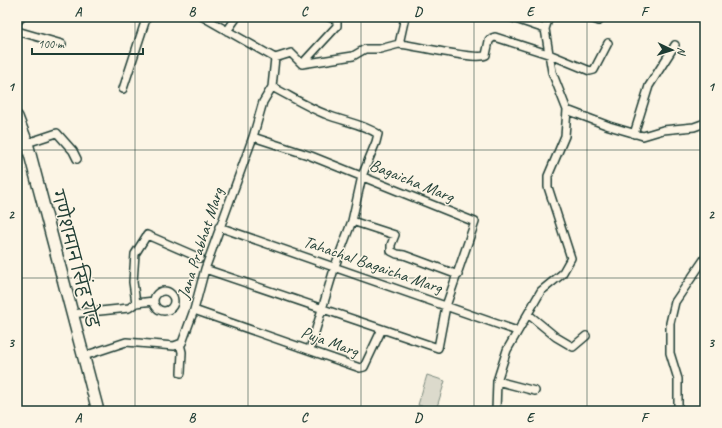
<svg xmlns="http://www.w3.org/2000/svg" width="722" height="428" viewBox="0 0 722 428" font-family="Caveat,'Playpen Sans Deva',sans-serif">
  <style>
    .green { fill: #dcdacc; stroke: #7e8c80 }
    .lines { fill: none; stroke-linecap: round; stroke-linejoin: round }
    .minor-casing { stroke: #1f3d34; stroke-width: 10 }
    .highway-casing { stroke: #1f3d34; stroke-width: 14 }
    .minor { stroke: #fcf5e5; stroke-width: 7 }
    .highway { stroke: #fcf5e5; stroke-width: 11 }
    .grid { fill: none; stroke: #1f3d34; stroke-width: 1; stroke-opacity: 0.55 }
    .labels { text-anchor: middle; stroke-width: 3; stroke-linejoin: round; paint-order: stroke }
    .street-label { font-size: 17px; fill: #1f3d34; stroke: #fcf5e5 }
    .neatline { fill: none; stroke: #1f3d34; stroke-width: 1.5 }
    .grid-label { font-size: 13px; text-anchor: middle; font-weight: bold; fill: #1f3d34 }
  </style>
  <rect width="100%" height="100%" fill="#fcf5e5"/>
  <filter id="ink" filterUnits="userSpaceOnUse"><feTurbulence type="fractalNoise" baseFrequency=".025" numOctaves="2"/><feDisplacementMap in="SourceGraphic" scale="8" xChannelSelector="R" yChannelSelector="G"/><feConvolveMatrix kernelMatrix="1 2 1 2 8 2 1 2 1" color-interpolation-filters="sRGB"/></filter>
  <g filter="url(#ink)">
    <path class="green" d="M 427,375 L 445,381 L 436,410 L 418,405 Z"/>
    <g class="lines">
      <g class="minor-casing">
        <path id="minor" d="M 203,17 L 275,58 L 291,53 L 302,64 L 353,56 L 365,49 L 380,49 L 399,44 L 405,17
          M 510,17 L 545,29
          M 588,17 L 599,21 L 602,17
          M 17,22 L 22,17
          M 17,31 L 62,44
          M 227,31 L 237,17
          M 399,44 C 414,45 478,61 486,55 L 489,41 L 492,38 L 495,37 L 551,55 L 590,71 L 594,70 L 608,43
          M 302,64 L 337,26 L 337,20 L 329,17
          M 272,87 C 290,96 307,107 325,114 C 344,122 361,123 378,134 L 376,142 L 362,176 L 352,221 L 335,266 L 310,349
          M 123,89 L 146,19 L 141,17
          M 567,110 L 609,126 L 643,136 L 663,130 L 694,127 L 705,123
          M 634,134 L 649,86 L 675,45
          M 27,143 L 57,133 L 73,151 L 77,159
          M 352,221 L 395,235 L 391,245 L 391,251 L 397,254 L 404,255 L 458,275
          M 219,227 L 517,331
          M 205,269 L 382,329
          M154 301a10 10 0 1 1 20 0a10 10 0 1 1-20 0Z
          M 136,303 L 154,301
          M 194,310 L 360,368 L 364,367 L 382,329 L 438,348 L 446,306 L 475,222 L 311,156 L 253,137
          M 71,314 L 129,308 L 136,303 L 133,282 L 135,254 L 147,235 L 200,258
          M 528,314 L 556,337 L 573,347 L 586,336
          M 180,344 L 182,352 L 181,373
          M 84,356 L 126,342 L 174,346 L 182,343 L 194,310 L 205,269 L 253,137 L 263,102 L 272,87 L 275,58
          M 497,381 L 535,391
          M 496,411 L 497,381 L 507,350 L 541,291 L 562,274 L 571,258 L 548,187 L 548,176 L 565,136 L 567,110 L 552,72 L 545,29 L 549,17
          M 678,411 L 678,379 L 670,353 L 670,323 L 675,302 L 705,258"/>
      </g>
      <g class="highway-casing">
        <path id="highway" d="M 17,117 L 27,143 L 98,411"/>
      </g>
      <use href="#minor" class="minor"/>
      <use href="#highway" class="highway"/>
    </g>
  </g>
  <path class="grid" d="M 135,17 L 135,411M 248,17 L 248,411M 361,17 L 361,411M 474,17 L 474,411M 587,17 L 587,411M 17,150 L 705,150M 17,278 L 705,278"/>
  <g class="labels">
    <g class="street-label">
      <text transform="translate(412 180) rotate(22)" y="6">Bagaicha Marg</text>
      <text transform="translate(200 243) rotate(-72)" y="6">Jana Prabhat Marg</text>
      <text transform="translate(75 259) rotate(75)" y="6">गणेशमान सिंह रोड</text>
      <text transform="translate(373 264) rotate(19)" y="6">Tahachal Bagaicha Marg</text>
      <text transform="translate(330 341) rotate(20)" y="6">Puja Marg</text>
    </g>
  </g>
  <rect width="722" height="428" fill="none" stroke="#fcf5e5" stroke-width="44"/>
  <g transform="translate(672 50) rotate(94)" stroke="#fcf5e5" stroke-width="3" paint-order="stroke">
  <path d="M0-3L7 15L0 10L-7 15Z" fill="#1f3d34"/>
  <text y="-6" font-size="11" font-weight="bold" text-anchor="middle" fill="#1f3d34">N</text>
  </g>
  <path d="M32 48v6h111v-6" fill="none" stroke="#1f3d34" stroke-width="2"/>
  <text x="38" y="48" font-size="12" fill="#1f3d34" stroke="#fcf5e5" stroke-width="3" paint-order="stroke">100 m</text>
  <rect x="22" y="22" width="678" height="384" class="neatline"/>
  <g class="grid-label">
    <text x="78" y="16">A</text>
    <text x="192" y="16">B</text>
    <text x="304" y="16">C</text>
    <text x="418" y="16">D</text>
    <text x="530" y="16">E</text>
    <text x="644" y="16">F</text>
    <text x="11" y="91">1</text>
    <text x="711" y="91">1</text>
    <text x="11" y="219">2</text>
    <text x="711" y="219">2</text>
    <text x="11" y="347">3</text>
    <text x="711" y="347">3</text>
    <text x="78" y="422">A</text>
    <text x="192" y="422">B</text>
    <text x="304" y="422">C</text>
    <text x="418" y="422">D</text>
    <text x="530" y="422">E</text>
    <text x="644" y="422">F</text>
  </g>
</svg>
